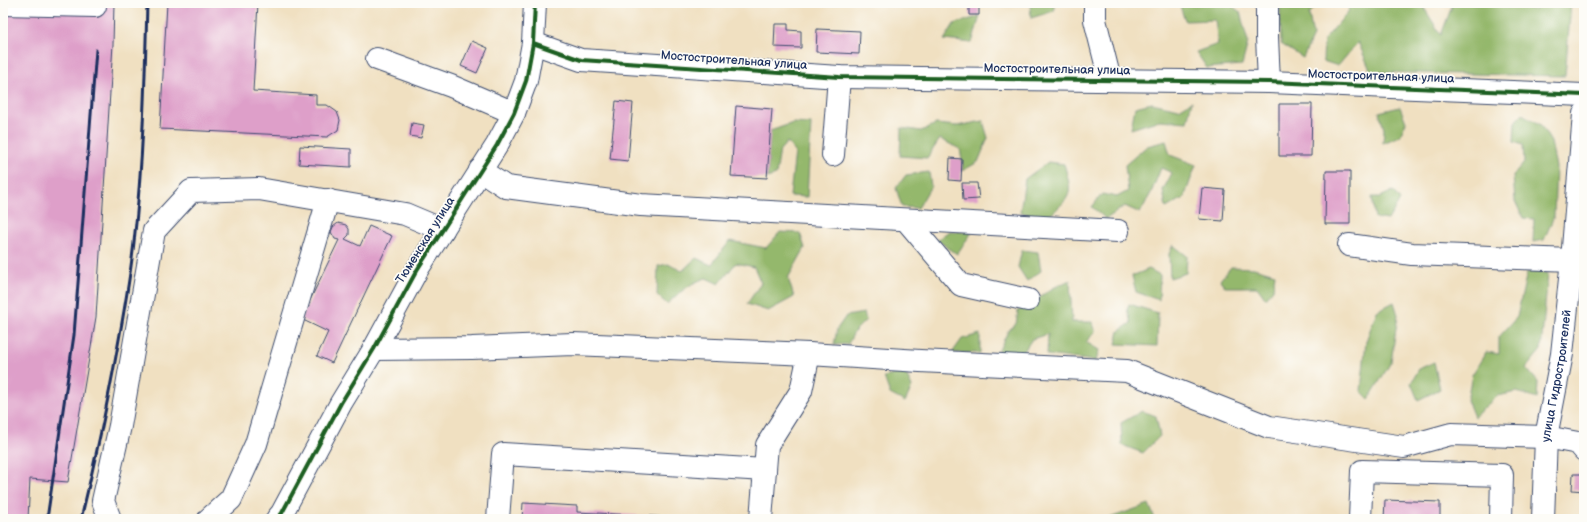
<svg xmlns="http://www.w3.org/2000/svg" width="1587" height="522" viewBox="0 0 1587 522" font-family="'Balsamiq Sans',sans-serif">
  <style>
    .forest { fill: #94b86c; stroke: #587465 }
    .building { fill: #de9fc9 }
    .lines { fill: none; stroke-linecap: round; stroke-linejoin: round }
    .minor-casing { stroke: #3b4a6d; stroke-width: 24 }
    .minor { stroke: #fff; stroke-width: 22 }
    .rail { stroke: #1b2f5e; stroke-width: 3 }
    .cycleway-casing { stroke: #fdfcf7; stroke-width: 6 }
    .cycleway { stroke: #1b5e20; stroke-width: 4 }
    .labels { text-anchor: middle; stroke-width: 3.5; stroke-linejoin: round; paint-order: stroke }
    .street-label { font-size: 12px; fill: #1b2f5e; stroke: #fdfcf7 }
  </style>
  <rect width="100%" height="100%" fill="#fdfcf7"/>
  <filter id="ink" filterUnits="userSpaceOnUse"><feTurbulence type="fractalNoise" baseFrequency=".025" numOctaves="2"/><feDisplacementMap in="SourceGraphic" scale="8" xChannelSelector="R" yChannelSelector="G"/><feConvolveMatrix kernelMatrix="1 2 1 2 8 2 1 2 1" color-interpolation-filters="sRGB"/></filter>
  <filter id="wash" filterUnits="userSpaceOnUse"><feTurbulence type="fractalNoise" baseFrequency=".012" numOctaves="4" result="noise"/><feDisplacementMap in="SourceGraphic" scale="16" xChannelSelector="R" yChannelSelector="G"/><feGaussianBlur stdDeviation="0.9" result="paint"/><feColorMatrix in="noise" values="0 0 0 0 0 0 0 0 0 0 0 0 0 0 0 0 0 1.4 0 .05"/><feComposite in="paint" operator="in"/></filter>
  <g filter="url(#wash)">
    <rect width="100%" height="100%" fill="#f0e0c1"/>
    <path class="forest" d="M 1030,3 L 1054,3 L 1054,11 L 1031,18 Z
      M 1179,3 L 1228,3 L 1240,12 L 1248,42 L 1242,65 L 1207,68 L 1196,52 L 1218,44 L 1215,20 L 1185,21 Z
      M 1280,3 L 1319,4 L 1309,14 L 1313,36 L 1303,58 L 1281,44 Z
      M 1351,3 L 1421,3 L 1441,35 L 1452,6 L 1452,3 L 1514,3 L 1515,6 L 1536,10 L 1538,3 L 1571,3 L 1565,76 L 1371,72 L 1358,42 L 1338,66 L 1323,61 L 1324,40 L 1348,12 Z
      M 980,16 L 972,43 L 944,40 L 954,24 Z
      M 1192,101 L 1187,122 L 1160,120 L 1131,129 L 1135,107 L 1152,103 L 1179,109 Z
      M 1400,107 L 1406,122 L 1400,136 L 1383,143 L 1384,129 L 1379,112 Z
      M 1522,114 L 1540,124 L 1551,142 L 1556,167 L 1554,216 L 1544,240 L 1533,242 L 1534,219 L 1523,218 L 1515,201 L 1513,176 L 1524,163 L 1523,145 L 1514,142 L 1515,122 Z
      M 983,121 L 988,138 L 978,162 L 962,171 L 962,159 L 960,149 L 940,139 L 927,158 L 900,156 L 901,128 L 921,131 L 936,124 L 957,126 Z
      M 793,123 L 811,124 L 807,197 L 790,196 L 795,152 L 787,142 L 780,150 L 776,175 L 767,178 L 770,131 Z
      M 1166,141 L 1170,155 L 1196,165 L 1184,198 L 1166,208 L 1163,190 L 1172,173 L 1161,168 L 1151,193 L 1140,213 L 1125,206 L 1106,219 L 1092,207 L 1102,194 L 1117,197 L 1128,191 L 1125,165 L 1147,146 Z
      M 1048,162 L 1064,164 C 1074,197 1071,196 1046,219 L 1020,212 L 1025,179 Z
      M 929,172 L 931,186 L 918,208 L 902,207 L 896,188 L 906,175 Z
      M 1393,191 L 1400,200 L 1388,220 L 1375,218 L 1372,197 L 1380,197 Z
      M 949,231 L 972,232 L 957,254 L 937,240 Z
      M 780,232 L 800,233 L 805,248 L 788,278 L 794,297 L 768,311 L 747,304 L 761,283 L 754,267 L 736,263 L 719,284 L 706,278 C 690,283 679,293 667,304 L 657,295 L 658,266 L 668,264 L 682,271 L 696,258 L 711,265 L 730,241 L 766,248 Z
      M 1173,245 L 1187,256 L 1186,273 L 1170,278 L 1169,254 Z
      M 1022,250 L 1038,252 L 1041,271 L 1027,281 L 1018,267 Z
      M 1231,267 L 1254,268 L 1275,274 L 1273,289 L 1265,298 L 1257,287 L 1225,287 L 1220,280 Z
      M 1149,269 L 1160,275 L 1159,300 L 1136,292 L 1132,276 Z
      M 1527,272 L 1548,273 L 1541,350 L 1526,368 L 1538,382 L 1537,399 L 1517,392 L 1497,396 L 1474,417 L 1467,400 L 1472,375 L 1486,352 L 1499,354 L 1499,337 L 1517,317 Z
      M 1070,280 L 1072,322 L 1092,322 L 1095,332 L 1086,342 L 1099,350 L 1096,361 L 1047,355 L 1048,334 L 1032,339 L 1022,354 L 997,354 L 1009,329 L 1016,324 L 1018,311 L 1053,288 Z
      M 1394,302 L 1398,315 L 1391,362 L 1369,399 L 1361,391 L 1366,341 L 1377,311 Z
      M 1129,304 L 1158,313 L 1157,346 L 1116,344 L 1119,331 L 1131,323 L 1127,309 Z
      M 864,313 L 866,320 L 854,332 L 848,344 L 834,345 L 837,329 L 846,316 Z
      M 980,334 L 980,353 L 952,353 L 962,339 Z
      M 1434,362 L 1440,389 L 1418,400 L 1411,383 L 1419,369 Z
      M 905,372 L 912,387 L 905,402 L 890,394 L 884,377 Z
      M 1142,411 L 1156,416 L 1160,436 L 1143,453 L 1122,445 L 1121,423 Z
      M 1149,504 L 1155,519 L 1107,519 Z"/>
    <g id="blocks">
      <path class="building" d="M 3,3 L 114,3 L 113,44 L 96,317 L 68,482 L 30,479 L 28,519 L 3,519 Z
        M 167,3 L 258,3 L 253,91 L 316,95 L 316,105 L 327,105 L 337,112 L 340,120 L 338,130 L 327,137 L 160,129 Z
        M 969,3 L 979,3 L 979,15 L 969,15 Z
        M 775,24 L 788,24 L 788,30 L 801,31 L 801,48 L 774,47 Z
        M 817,29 L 860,31 L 859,54 L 816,52 Z
        M 472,41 L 488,48 L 477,73 L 461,66 Z
        M 616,101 L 633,103 L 628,161 L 610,159 Z
        M 1279,104 L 1312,104 L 1311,156 L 1279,156 Z
        M 736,106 L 772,109 L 767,178 L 731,176 Z
        M 412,123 L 424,125 L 421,138 L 410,136 Z
        M 300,146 L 351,149 L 351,167 L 299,164 Z
        M 950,158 L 962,159 L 961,181 L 949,180 Z
        M 1326,171 L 1350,171 L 1350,224 L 1325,224 Z
        M 962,183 L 977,183 L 979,199 L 963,200 Z
        M 1202,188 L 1225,190 L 1223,221 L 1199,219 Z
        M 338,223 L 346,225 L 349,229 L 349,235 L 345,239 L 360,246 L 369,226 L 392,236 L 332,363 L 317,356 L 328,332 L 301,319 L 339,240 L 335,239 L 331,232 L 333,227 Z
        M 1573,474 L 1584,474 L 1584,491 L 1572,490 Z
        M 1385,500 L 1440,502 L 1440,519 L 1384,519 Z
        M 523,503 L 577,506 L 577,512 L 689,518 L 689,519 L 522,519 Z"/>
    </g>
  </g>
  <g filter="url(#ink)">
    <use href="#blocks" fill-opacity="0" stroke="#3b4a6d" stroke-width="1"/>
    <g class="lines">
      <g class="minor-casing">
        <g id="minor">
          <path d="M 1095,3 L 1095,20 L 1110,80"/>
          <path d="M 1267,3 L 1267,37 L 1269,82"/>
          <path d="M 3,4 L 95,6"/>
          <path d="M 533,43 L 581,60 L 839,77 L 1269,82 L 1584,95"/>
          <path d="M 377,59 L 451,86 L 514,113"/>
          <path d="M 833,155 L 839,77"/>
          <path d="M 480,170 L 506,187 L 641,205 L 1118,231"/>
          <path d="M 906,220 L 961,285 L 1028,300"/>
          <path d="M 1349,245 L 1412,254 L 1572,260"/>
          <path d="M 374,349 L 472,348 L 573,344 L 809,354 L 920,361 L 1127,371 L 1269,427 L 1404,447 L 1451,434 L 1546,437 L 1578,443 L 1584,450"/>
          <path d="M 110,519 L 103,501 L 120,426 L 154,231 L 191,191 L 259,189 L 405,214 L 443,230"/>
          <path d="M 209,519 L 231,499 L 256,444 L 328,200"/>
          <path d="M 277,519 L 282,513 L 341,403 L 374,349 L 417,270 L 497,145 L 514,113 L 526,81 L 533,43 L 535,3"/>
          <path d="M 498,519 L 503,454 L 765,470"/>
          <path d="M 761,519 L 767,445 L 801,391 L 809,354"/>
          <path d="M 1360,519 L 1362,471 L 1502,475 L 1501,519"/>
          <path id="s1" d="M 1543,519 L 1546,437 L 1562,354 L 1572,260 L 1584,114"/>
        </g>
      </g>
      <use href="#minor" class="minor"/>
      <path class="rail" d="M 47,519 L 74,335 L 96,50
        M 81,519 C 94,465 106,411 116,356 C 123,318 130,280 134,242 C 143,163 145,83 147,3"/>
      <g class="cycleway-casing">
        <path id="cycleway" d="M 533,43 L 581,60 L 839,77 L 1269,82 L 1584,95
          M 277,519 L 282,513 L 341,403 L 374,349 L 417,270 L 497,145 L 514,113 L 526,81 L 533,43 L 535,3"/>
      </g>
      <use href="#cycleway" class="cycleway"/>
    </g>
  </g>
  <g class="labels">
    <g class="street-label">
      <text transform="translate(734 60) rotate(4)" y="4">Мостостроительная улица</text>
      <text transform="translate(1057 69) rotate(1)" y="4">Мостостроительная улица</text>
      <text transform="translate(1381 76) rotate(2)" y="4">Мостостроительная улица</text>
      <text transform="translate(425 240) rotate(-58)" y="4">Тюменская улица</text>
      <text dy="4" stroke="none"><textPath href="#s1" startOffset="144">улица Гидростроителей</textPath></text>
    </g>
  </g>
  <rect width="1587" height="522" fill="none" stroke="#fdfcf7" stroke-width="16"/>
</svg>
